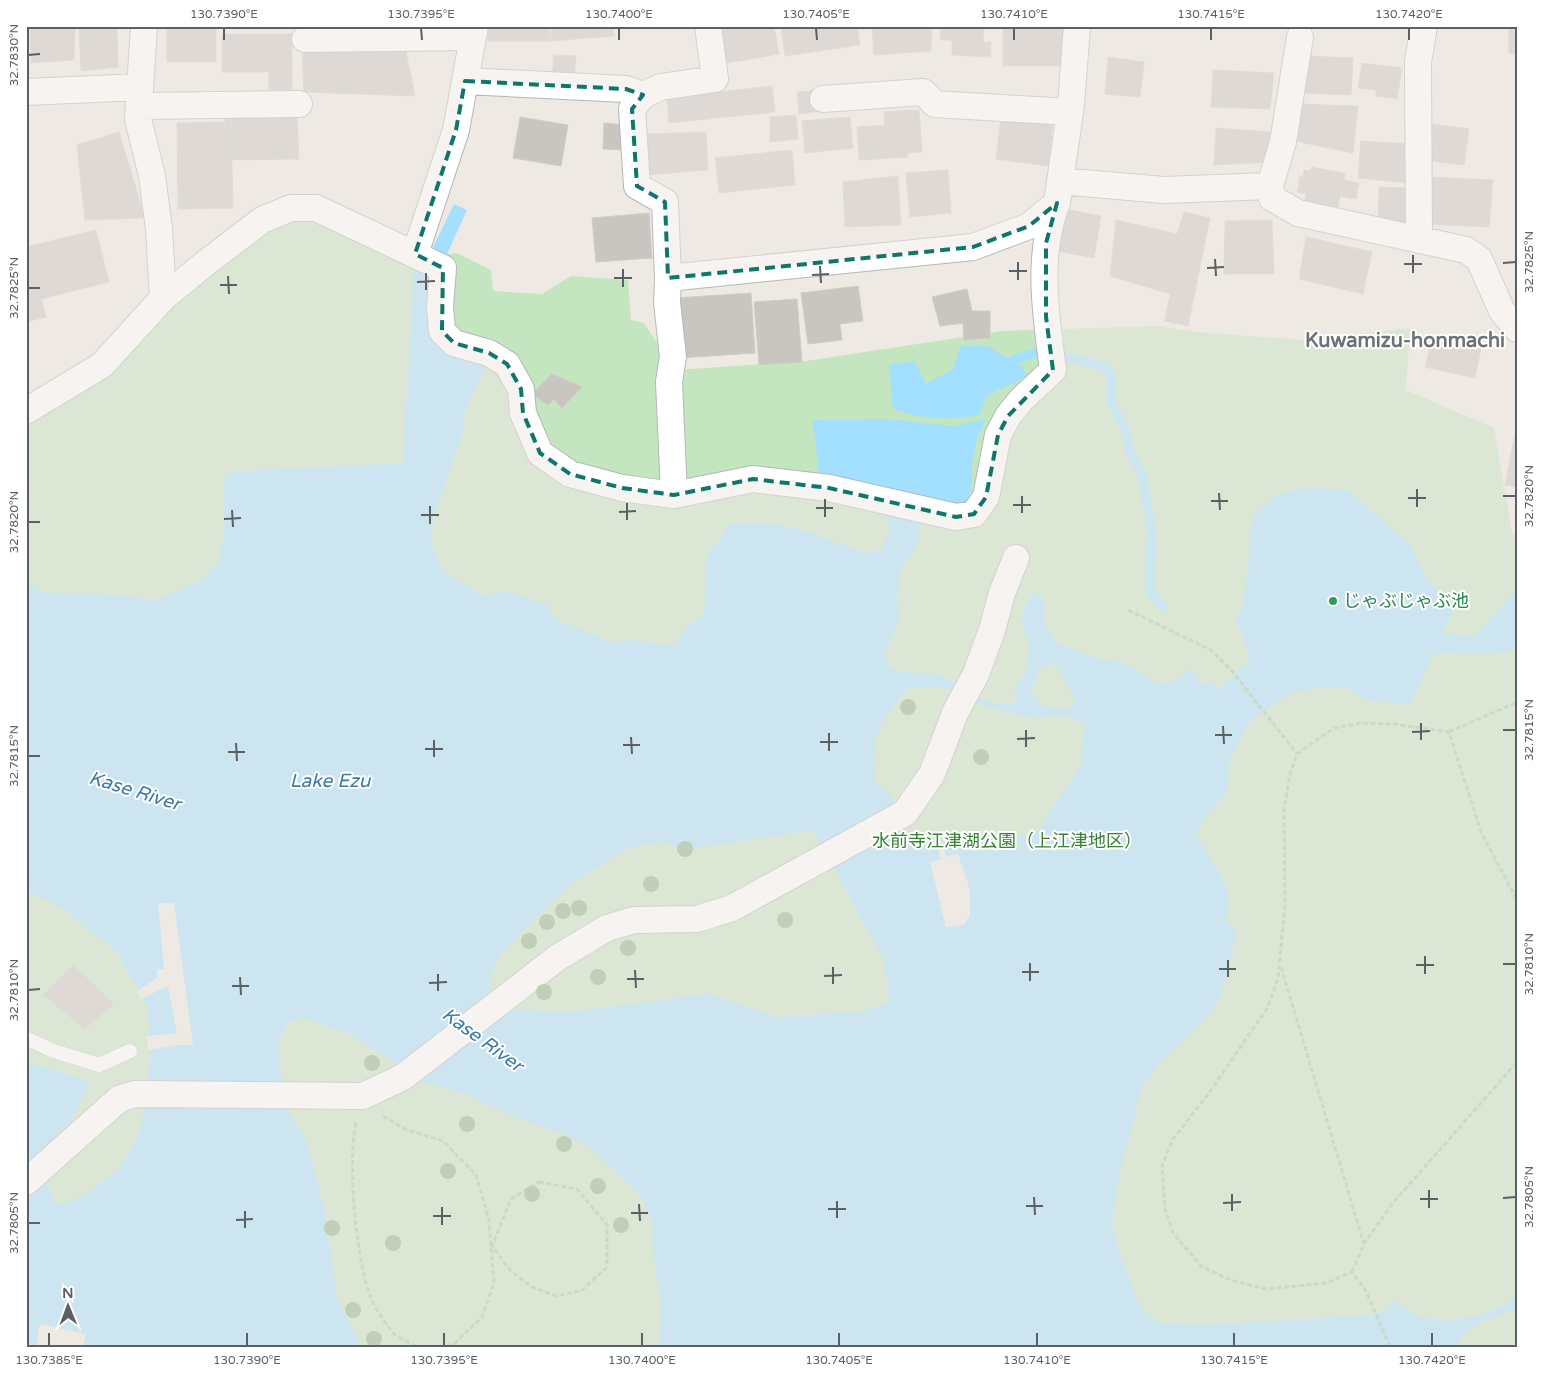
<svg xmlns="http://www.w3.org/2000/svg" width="1543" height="1373" viewBox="0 0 1543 1373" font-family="'Varela Round','Noto Sans JP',sans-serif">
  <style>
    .green { fill: #c3e5c0 }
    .water { fill: #a3dffe; fill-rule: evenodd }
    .pier { fill: #eeeae3 }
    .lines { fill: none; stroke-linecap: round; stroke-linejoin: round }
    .stream { stroke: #a3dffe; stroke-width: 9 }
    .building { fill: #c9c5c0; stroke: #d2ccc1 }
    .lane-casing { stroke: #b4b7ba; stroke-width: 15 }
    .street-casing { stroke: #b4b7ba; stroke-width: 28 }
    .path { stroke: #9ac9a2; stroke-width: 3; stroke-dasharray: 5 2.5; stroke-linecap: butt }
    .lane { stroke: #fff; stroke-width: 14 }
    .street { stroke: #fff; stroke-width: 26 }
    .tree { fill: #8ab083 }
    .marked { fill: none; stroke: #0f766e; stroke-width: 4; stroke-dasharray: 10 6; stroke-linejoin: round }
    .ticks { fill: none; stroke: #5b6064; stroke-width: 2 }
    .leisure-dot { fill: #2e9e5b; stroke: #fff; stroke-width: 2 }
    .labels { text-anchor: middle; stroke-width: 4; stroke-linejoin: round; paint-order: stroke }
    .leisure-label { font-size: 18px; fill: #27864d; stroke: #fff; text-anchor: start }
    .park-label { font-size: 18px; fill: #398135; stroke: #fff }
    .water-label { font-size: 19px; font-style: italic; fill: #3d7ba7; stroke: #fff }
    .quarter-label { font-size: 20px; font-weight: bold; fill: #6c7276; stroke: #fff }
    .neatline { fill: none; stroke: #5b6064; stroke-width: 2 }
    .ticks-label { font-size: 12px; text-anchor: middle; fill: #5b6064 }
  </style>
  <rect width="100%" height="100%" fill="#eeeae3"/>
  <path class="green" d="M 298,214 L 414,259 L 457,253 L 491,270 L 493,291 L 542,294 L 571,276 L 628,280 L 631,320 L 644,323 L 675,370 L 806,361 L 1002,331 L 1156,326 L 1197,332 L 1302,340 L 1410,328 L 1406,390 L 1494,428 L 1512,533 L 1517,535 L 1517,1347 L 26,1347 L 26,420 L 228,255 Z"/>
  <path class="water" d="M 454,204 L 467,210 L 434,283 L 433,336 L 441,349 L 475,359 L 485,371 L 467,404 L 461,438 L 435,511 L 430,540 L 442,571 L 483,596 L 505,591 L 546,604 L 557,620 L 586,631 L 609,642 L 634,640 L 674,646 L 685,628 L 703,615 C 706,594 705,573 707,552 L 719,540 L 727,525 L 739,523 L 778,524 L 811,533 L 865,553 L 883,549 L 889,527 L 885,514 L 819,476 L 813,420 L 888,419 L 954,426 L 986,419 L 977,437 L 972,464 L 972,485 L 967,503 L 924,515 L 920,526 L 920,536 L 914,550 L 900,571 L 897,597 L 900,621 L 885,653 L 889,669 L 943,676 L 981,699 L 1001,704 L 1014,703 L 1017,699 L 1013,690 C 1024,679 1031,659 1028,642 C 1027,636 1022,629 1022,623 C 1022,614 1028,599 1033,593 L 1042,595 L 1044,608 L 1043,621 L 1056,642 L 1092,657 L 1127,664 L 1159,684 L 1178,679 L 1186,669 L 1192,671 L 1199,677 L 1198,683 L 1208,684 L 1212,680 L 1218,689 L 1250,662 L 1245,642 L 1235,618 L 1243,605 L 1248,565 L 1251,518 L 1273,496 L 1309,487 L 1349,491 L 1409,543 L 1428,579 L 1453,609 L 1443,634 L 1475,636 L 1517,589 L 1517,649 L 1493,654 L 1434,653 L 1410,705 L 1368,700 L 1346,688 L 1322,687 L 1297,692 L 1279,700 L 1255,716 L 1239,739 L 1230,761 L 1226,794 L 1201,822 L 1196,833 L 1222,879 L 1229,899 L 1226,921 L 1237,931 L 1225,980 L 1219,998 L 1209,1014 L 1191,1034 L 1162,1060 L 1142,1086 L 1124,1156 L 1117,1188 L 1112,1222 L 1117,1246 L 1135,1295 L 1143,1310 L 1159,1323 L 1197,1325 L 1364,1316 L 1385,1311 L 1395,1300 L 1416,1316 L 1452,1321 L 1483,1314 L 1503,1306 L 1517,1295 L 1517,1308 L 1481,1322 L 1467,1331 L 1456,1347 L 1423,1347 L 1411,1345 L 1410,1347 L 658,1347 L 660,1341 L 661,1306 L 653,1251 L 652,1224 L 640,1194 L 609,1166 L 587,1145 L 560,1132 L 514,1117 L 468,1095 L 421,1081 L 399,1065 L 348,1033 L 302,1017 L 289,1022 L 283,1030 L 278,1050 L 287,1110 L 305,1137 L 324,1208 L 338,1301 L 362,1347 L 26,1347 L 26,1062 L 91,1082 L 70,1123 L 39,1153 L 54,1204 L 68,1202 L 92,1190 L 121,1167 L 140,1131 L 151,1056 L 147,1005 L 117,952 L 60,907 L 26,890 L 26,579 L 40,592 L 109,595 L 157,600 L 202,580 L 219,561 L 223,540 L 224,478 L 231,472 L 403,463 L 414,269 L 434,245 ZM 1050,663 L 1057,665 L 1076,703 L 1069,709 L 1053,708 L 1041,705 L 1030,693 L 1040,668 ZM 938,687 L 952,690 L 971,702 L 1032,718 L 1065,716 L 1085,724 L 1082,741 L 1082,763 L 1051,811 L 1044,825 L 1031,836 L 994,835 L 985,839 L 957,845 L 928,846 L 921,844 L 915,846 L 907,838 L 904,822 L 889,792 L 875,783 C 874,769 873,755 875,741 C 878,724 898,701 908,688 ZM 813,830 L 885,962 L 889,1002 L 861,1012 L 777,1017 L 708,994 L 570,1012 L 501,1009 L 488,985 L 501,953 L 533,920 L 574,882 L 627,849 L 649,843 L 664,842 L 684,850 Z
    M 961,346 L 987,346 L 1023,367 L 1026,377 L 987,395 L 979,415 C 950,420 921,420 893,408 L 889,365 L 914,361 L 926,384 L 953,369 Z"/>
  <path class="pier" d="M 936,843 L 943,843 L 946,857 L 958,854 L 970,890 L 970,915 L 965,924 L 946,928 L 930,862 L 941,859 Z
    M 158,903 L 174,903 L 193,1045 L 177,1045 L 148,1050 L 147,1036 L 177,1033 L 168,986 L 141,999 L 137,991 L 157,978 L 157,969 L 164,969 Z
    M 40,1324 L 86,1334 L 83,1347 L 36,1347 Z"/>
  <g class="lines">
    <path class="stream" d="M 1067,357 L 1103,366 L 1111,375 L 1111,401 L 1125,428 L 1130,453 L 1142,474 L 1151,527 L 1150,591 L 1163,607
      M 1013,360 L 1034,353"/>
  </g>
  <path class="building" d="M 117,26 L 118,67 L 81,71 L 79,27 Z
    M 487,26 L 549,26 L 550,41 L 488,41 Z
    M 552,26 L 613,26 L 614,36 L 550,41 Z
    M 720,26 L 774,26 L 779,54 L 722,64 Z
    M 781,26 L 857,26 L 860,45 L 785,56 Z
    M 872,26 L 932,26 L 931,51 L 874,55 Z
    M 941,26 L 984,26 L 983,42 L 991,42 L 990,57 L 952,55 L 952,40 L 940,40 Z
    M 1003,26 L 1065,26 L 1065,66 L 1003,66 Z
    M 1509,26 L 1517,26 L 1517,55 L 1509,53 Z
    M 30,29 L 75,29 L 74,60 L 31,63 Z
    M 167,29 L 216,29 L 216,62 L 167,62 Z
    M 222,34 L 292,34 L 292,90 L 269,90 L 269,72 L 222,72 Z
    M 405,47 L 415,96 L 304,92 L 302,48 Z
    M 554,55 L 576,56 L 574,79 L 552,78 Z
    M 1307,56 L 1353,58 L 1351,95 L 1304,93 Z
    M 1108,57 L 1144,62 L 1140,97 L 1105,94 Z
    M 1362,63 L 1402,68 L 1397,99 L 1376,96 L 1376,90 L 1358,88 Z
    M 1213,70 L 1274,73 L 1270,109 L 1211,107 Z
    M 772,86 L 775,112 L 669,123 L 667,98 Z
    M 819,90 L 821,111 L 799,114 L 797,92 Z
    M 1298,104 L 1358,106 L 1353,153 L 1295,141 Z
    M 919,110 L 922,152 L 908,153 L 908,157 L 859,160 L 857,127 L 885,125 L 884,112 Z
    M 796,115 L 798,139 L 770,142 L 770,117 Z
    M 225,116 L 297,117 L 299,159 L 226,160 Z
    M 520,117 L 568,125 L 561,166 L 513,158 Z
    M 850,117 L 853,148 L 805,153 L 802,121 Z
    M 1001,117 L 1053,123 L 1048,166 L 996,159 Z
    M 231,122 L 233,208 L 178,209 L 177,123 Z
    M 604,123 L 627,125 L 625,150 L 603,149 Z
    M 1432,124 L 1469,129 L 1464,165 L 1430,161 Z
    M 1216,128 L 1270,132 L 1269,162 L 1214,165 Z
    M 119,132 L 145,218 L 85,220 L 77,145 Z
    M 706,132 L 708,170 L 647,175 L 646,134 Z
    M 1361,141 L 1410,144 L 1408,183 L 1358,178 Z
    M 792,150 L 795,185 L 719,193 L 715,158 Z
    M 1311,167 L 1345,173 L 1344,180 L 1359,183 L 1356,199 L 1340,196 L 1338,207 L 1305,201 L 1306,194 L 1297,192 L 1300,176 L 1303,177 L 1304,170 L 1311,171 Z
    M 948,170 L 951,213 L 910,217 L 906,173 Z
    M 898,176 L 901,225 L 845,227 L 843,182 Z
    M 1429,177 L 1493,180 L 1489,227 L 1427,224 Z
    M 1379,187 L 1409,188 L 1408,226 L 1378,225 Z
    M 1059,208 L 1101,216 L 1094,258 L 1052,250 Z
    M 1184,212 L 1210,218 L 1188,326 L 1165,321 L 1170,294 L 1110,276 L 1116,220 L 1177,234 Z
    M 649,213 L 652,258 L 596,262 L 592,218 Z
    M 1272,220 L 1274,274 L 1224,274 L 1225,221 Z
    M 96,230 L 109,282 L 41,299 L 46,317 L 26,322 L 26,247 Z
    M 1306,237 L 1372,252 L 1363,294 L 1299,279 Z
    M 858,286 L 863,321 L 840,324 L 842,340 L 808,344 L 801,293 Z
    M 967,289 L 972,311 L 990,311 L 990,338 L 964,340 L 963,323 L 940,326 L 932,297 Z
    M 751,293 L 755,353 L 679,358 L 675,298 Z
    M 797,299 L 802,362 L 759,365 L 754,302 Z
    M 1432,337 L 1481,348 L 1475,378 L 1425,367 Z
    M 552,374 L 582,387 L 562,408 L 554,399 L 548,405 L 532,394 Z
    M 1515,434 L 1517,435 L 1517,487 L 1505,485 Z
    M 73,965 L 114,1004 L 85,1029 L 43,995 Z"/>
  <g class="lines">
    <g class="lane-casing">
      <path id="lane" d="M 26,1038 L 51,1050 L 99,1065 L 130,1051"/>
    </g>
    <g class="street-casing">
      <path id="street" d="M 144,26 L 138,119 L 152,176 L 159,229 L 163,298
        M 1300,37 L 1283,142 L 1270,186 L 1272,198 L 1298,213 L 1466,250 L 1479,259 L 1502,311 L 1517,329
        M 305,39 L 472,37
        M 465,81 L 626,89 L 643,95
        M 26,92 L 140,87
        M 823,99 L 923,92 L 935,104 L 1070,112
        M 139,106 L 299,104
        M 1060,181 L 1164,190 L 1270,186
        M 1419,240 L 1418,62 L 1424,26
        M 415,254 L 456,130 L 475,26
        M 668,278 L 665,202 L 637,186 L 632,109 L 643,95 L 661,87 L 715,79 L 708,26
        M 26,411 L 102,365 L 163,298 L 207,262 L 262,220 L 291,208 L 316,208 L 443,268 L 440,307 L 442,331 L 454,343 L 489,353 L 507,364 L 521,389 L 523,413 L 540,453 L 570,474 L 622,488 L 674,495 L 753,479 L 829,488 L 956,517 L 974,514 L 986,497 L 998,435 L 1008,416 L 1021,400 L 1053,370 C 1046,316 1036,255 1057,203
        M 674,495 L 669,382 L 673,357 L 667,302 L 668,278 L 973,247 L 1029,226 L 1057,203 L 1071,105 L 1077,26
        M 26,1182 L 119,1099 L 135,1094 L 363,1096 L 403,1077 L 557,958 L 607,928 L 634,920 L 697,919 L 732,908 L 905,813 L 932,774 L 955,713 L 976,674 L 992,630 L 1002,593 L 1016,558"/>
    </g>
    <path class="path" d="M 1128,610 L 1211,650 L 1232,671 L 1297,754
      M 1449,732 L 1517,702
      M 1281,967 L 1364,1244
      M 383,1116 L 405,1129 L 443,1141 L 476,1175 L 489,1220 L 494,1283 L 482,1317 L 454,1344 L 439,1347
      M 356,1123 C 347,1163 356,1260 371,1298 C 373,1305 389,1329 394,1334 C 400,1339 410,1343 417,1347
      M 539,1182 L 577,1189 L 607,1225 L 607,1267 L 581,1291 L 556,1296 L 532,1287 L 511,1271 L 492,1246 L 511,1199 Z
      M 1352,1272 L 1364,1244 L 1392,1204 L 1517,1062
      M 1390,1347 L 1366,1291 L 1352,1272 L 1327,1283 L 1266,1289 L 1231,1280 L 1202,1267 L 1173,1233 L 1165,1209 L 1162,1166 L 1173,1139 L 1209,1093 L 1268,1007 L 1278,978 L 1285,905 L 1284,810 L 1290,774 L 1297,754 L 1334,728 L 1361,723 L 1394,724 L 1449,732 L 1481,832 L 1517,900"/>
    <use href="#lane" class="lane"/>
    <use href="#street" class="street"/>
  </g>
  <g class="tree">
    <circle cx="908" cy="707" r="8"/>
    <circle cx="981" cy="757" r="8"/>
    <circle cx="685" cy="849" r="8"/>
    <circle cx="651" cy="884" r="8"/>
    <circle cx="579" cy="908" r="8"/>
    <circle cx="563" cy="911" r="8"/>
    <circle cx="785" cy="920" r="8"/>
    <circle cx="547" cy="922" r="8"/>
    <circle cx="529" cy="941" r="8"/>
    <circle cx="628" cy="948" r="8"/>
    <circle cx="598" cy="977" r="8"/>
    <circle cx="544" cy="992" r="8"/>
    <circle cx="372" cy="1063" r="8"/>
    <circle cx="467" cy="1124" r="8"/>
    <circle cx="564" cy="1144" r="8"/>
    <circle cx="448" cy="1171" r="8"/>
    <circle cx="598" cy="1186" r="8"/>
    <circle cx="532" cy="1194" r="8"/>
    <circle cx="621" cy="1225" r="8"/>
    <circle cx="332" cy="1228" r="8"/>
    <circle cx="393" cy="1243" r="8"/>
    <circle cx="353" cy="1310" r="8"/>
    <circle cx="374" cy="1339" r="8"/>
  </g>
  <path d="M0 0H1543V1373H0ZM 465,81 L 626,89 L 643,95 L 632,109 L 637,186 L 665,202 L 668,278 L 973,247 L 1029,226 L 1057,203 L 1046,243 L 1046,317 L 1053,370 L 1008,416 L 998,435 L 986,497 L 974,514 L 956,517 L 829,488 L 753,479 L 674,495 L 622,488 L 570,474 L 540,453 L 523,413 L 521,389 L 507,364 L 489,353 L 454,343 L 442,331 L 443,268 L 415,254 L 456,130 Z" fill="#eeeae3" fill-opacity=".55" fill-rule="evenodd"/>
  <path class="marked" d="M 465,81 L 626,89 L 643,95 L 632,109 L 637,186 L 665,202 L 668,278 L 973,247 L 1029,226 L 1057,203 L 1046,243 L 1046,317 L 1053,370 L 1008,416 L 998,435 L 986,497 L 974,514 L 956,517 L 829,488 L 753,479 L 674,495 L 622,488 L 570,474 L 540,453 L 523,413 L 521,389 L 507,364 L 489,353 L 454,343 L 442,331 L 443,268 L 415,254 L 456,130 Z"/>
  <path class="ticks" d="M 224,28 L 224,40M 421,28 L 422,40M 619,28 L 619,40M 816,28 L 817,40M 1014,28 L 1014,40M 1211,28 L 1211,40M 1409,28 L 1409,40M 28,55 L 40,54M 1413,255 L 1413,273M 1215,259 L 1216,276M 1018,262 L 1018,280M 1503,263 L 1516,262M 1404,264 L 1422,264M 820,266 L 821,283M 1207,268 L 1224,267M 623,269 L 623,287M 1009,271 L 1027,271M 426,273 L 426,290M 812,275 L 829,274M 228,276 L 229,294M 614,278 L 632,278M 417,282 L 435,281M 220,285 L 237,285M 28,288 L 40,288M 1417,489 L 1417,507M 1219,493 L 1220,510M 1022,496 L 1022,513M 1503,496 L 1516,496M 1408,498 L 1426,498M 825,499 L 825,517M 1211,501 L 1228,501M 627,503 L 627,520M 1013,505 L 1031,505M 430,506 L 430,524M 816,508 L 833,508M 232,510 L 233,527M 619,512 L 636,511M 421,515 L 439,515M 224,519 L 241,518M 28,522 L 40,522M 1421,723 L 1421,740M 1223,726 L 1224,744M 1026,730 L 1026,747M 1503,730 L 1516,730M 1412,732 L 1430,731M 829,733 L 829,751M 1215,735 L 1232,735M 631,737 L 632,754M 1017,739 L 1035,738M 434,740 L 434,757M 820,742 L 838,742M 236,743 L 237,761M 623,745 L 640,745M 425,749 L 443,749M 228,752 L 245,752M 28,756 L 40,756M 1425,956 L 1425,974M 1228,960 L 1228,977M 1030,963 L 1030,981M 1503,964 L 1516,964M 1416,965 L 1434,965M 833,967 L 833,984M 1219,969 L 1236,969M 635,970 L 636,988M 1022,972 L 1039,972M 438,974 L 438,991M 824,976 L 842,975M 240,977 L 241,995M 627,979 L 644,979M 429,983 L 447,982M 232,986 L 249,986M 28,990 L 40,989M 1429,1190 L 1429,1208M 1232,1194 L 1232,1211M 1034,1197 L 1035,1215M 1503,1198 L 1516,1197M 1420,1199 L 1438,1199M 837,1201 L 837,1218M 1223,1203 L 1241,1202M 639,1204 L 640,1221M 1026,1206 L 1043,1206M 442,1207 L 442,1225M 828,1209 L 846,1209M 245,1211 L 245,1228M 631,1213 L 648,1213M 433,1216 L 451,1216M 236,1220 L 253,1219M 28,1223 L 40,1223M 49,1333 L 49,1346M 247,1333 L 247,1346M 444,1333 L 444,1346M 642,1333 L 642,1346M 839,1333 L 839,1346M 1037,1333 L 1037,1346M 1234,1333 L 1234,1346M 1432,1333 L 1432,1346"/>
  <circle class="leisure-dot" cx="1333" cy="601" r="5"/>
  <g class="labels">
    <g class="leisure-label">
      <text x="1343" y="607">じゃぶじゃぶ池</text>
    </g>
    <g class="park-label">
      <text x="1007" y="847">水前寺江津湖公園（上江津地区）</text>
    </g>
    <g class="water-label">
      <text x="330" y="787">Lake Ezu</text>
      <text transform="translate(135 790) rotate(17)" y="7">Kase River</text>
      <text transform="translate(483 1039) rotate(36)" y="7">Kase River</text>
    </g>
    <g class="quarter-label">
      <text x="1405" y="347">Kuwamizu-honmachi</text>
    </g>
  </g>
  <rect width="1543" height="1373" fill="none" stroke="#ffffff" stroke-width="55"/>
  <g transform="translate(68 1306) rotate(359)" stroke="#ffffff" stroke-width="4" paint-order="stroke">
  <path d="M0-4L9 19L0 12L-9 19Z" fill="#5b6064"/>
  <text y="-8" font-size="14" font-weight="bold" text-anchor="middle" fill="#5b6064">N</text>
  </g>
  <rect x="28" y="28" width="1488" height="1318" class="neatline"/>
  <g class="ticks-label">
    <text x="224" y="18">130.7390°E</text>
    <text x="421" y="18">130.7395°E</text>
    <text x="619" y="18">130.7400°E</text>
    <text x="816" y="18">130.7405°E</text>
    <text x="1014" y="18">130.7410°E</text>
    <text x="1211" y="18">130.7415°E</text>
    <text x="1409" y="18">130.7420°E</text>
    <text transform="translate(14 55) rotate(-90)" y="4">32.7830°N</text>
    <text transform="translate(1529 262) rotate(-90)" y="4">32.7825°N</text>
    <text transform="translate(14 288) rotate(-90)" y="4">32.7825°N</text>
    <text transform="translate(1529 496) rotate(-90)" y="4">32.7820°N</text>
    <text transform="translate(14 522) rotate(-90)" y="4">32.7820°N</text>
    <text transform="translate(1529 730) rotate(-90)" y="4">32.7815°N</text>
    <text transform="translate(14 756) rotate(-90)" y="4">32.7815°N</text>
    <text transform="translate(1529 964) rotate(-90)" y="4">32.7810°N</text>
    <text transform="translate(14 990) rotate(-90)" y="4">32.7810°N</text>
    <text transform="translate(1529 1197) rotate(-90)" y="4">32.7805°N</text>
    <text transform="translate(14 1223) rotate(-90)" y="4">32.7805°N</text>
    <text x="49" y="1364">130.7385°E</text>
    <text x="247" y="1364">130.7390°E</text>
    <text x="444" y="1364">130.7395°E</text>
    <text x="642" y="1364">130.7400°E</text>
    <text x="839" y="1364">130.7405°E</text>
    <text x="1037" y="1364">130.7410°E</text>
    <text x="1234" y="1364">130.7415°E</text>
    <text x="1432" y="1364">130.7420°E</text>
  </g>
</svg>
